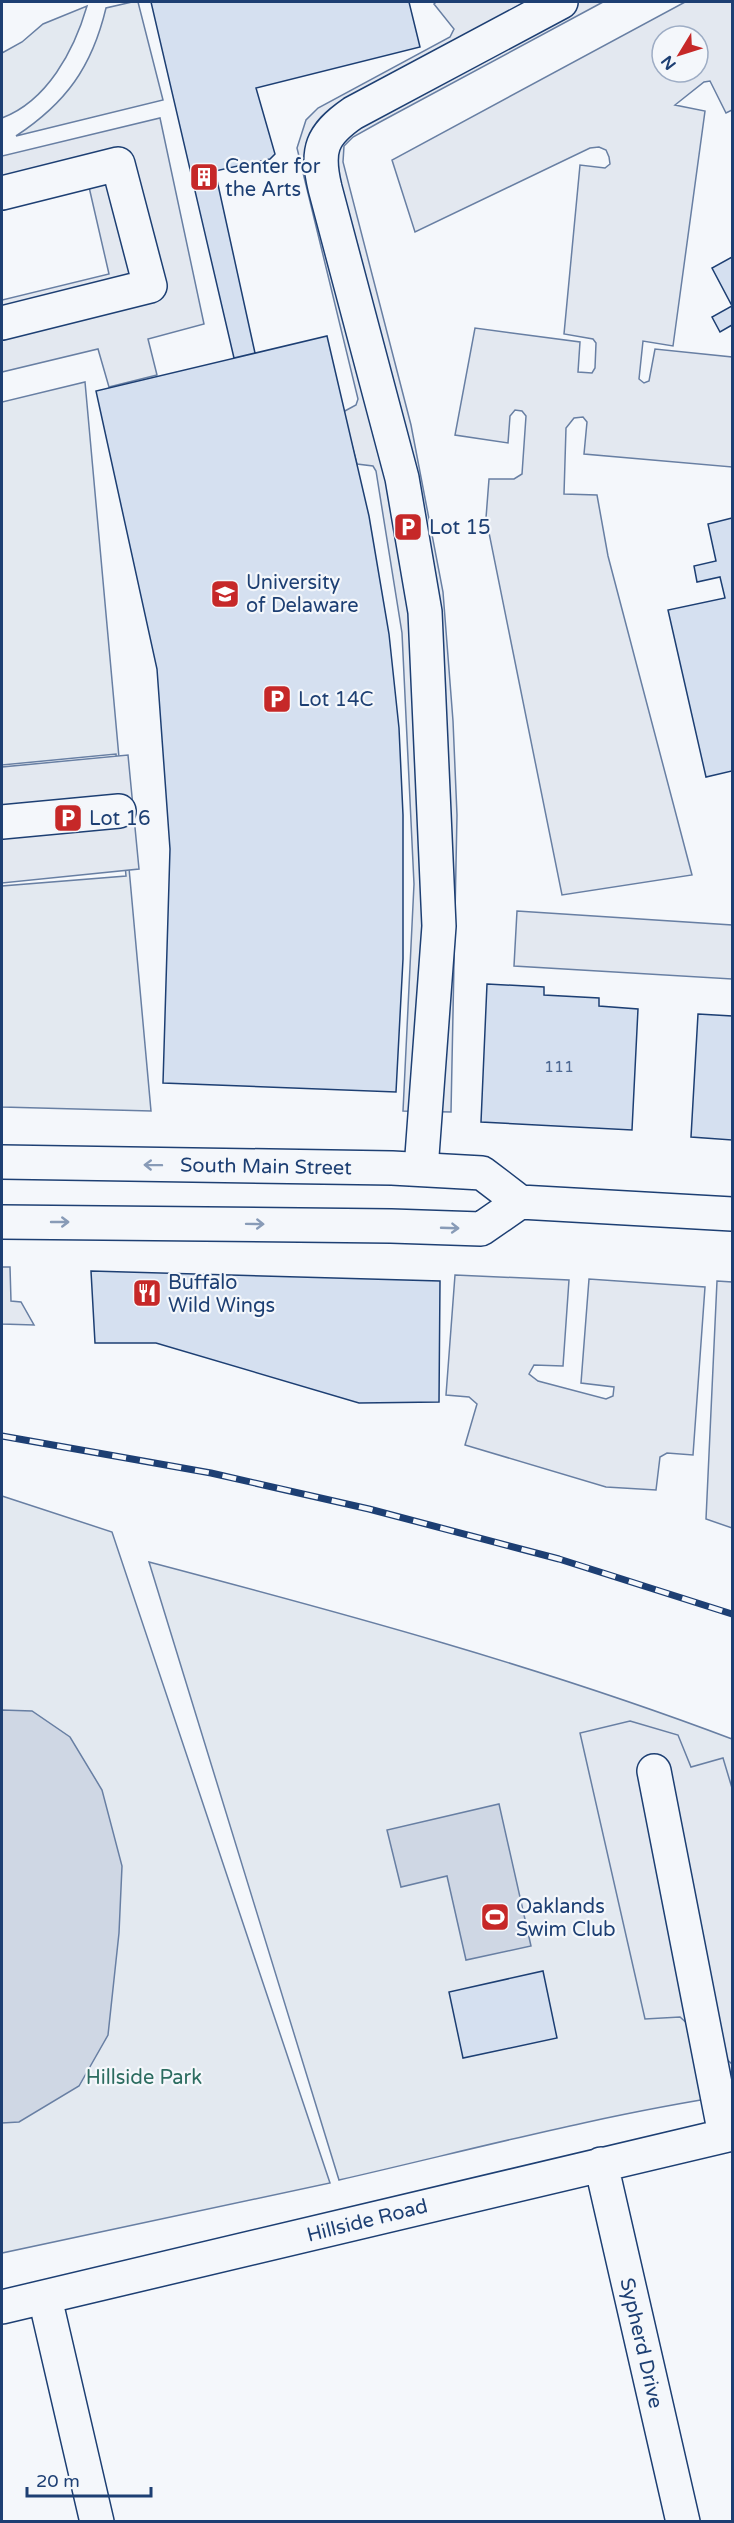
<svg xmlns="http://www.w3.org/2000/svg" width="734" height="2523" viewBox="0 0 734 2523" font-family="'Varela Round',sans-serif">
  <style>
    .green { fill: #e3e9f0; stroke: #687fa3; stroke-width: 1.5 }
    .parking { fill: #e3e8f0; stroke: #687fa3; stroke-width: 1.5; fill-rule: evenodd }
    .water { fill: #cfd7e4; stroke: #687fa3; stroke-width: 1.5 }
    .building { fill: #d5e0f0; stroke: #1d3f73; stroke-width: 1.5 }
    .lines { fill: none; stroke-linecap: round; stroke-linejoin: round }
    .minor-casing { stroke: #1d3f73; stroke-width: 36 }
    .major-casing { stroke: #1d3f73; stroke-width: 36 }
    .minor { stroke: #f4f7fb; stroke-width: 33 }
    .major { stroke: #f4f7fb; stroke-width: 33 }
    .rail-casing { stroke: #1d3f73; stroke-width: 7 }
    .rail { stroke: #f4f7fb; stroke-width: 4.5; stroke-dasharray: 14; stroke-linecap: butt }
    .oneway { stroke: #889bb7 }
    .labels { text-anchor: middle; stroke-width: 4.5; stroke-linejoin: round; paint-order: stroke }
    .number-label { font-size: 16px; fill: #4b6792 }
    .poi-label { font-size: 20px; fill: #1d3f73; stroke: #f4f7fb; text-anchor: start }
    .street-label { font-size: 20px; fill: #1d3f73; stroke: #f4f7fb }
    .park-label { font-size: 20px; fill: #2c6c60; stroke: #f4f7fb }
  </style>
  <rect width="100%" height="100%" fill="#f4f7fb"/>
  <path class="green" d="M 132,2 L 138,2 L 163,100 L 16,136 C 66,103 92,67 106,8 Z
    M 87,6 C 74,51 47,101 2,118 L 2,53 L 22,42 L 43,24 Z
    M 85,382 L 151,1111 L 2,1107 L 2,886 L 126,876 L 116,754 L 2,765 L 2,402 Z
    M 2,1496 L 112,1532 L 330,2183 L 2,2253 Z
    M 149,1562 C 346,1614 542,1667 732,1739 L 732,2095 C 600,2115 470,2150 339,2180 Z"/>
  <path class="parking" d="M 436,2 L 603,2 L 380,122 L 353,137 L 344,146 L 343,162 L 411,425 L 443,592 L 453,721 L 457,815 L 451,1112 L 403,1111 L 414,884 L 402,633 L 376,471 L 373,466 L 357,464 L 343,412 L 356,405 L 358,399 L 297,148 L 306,120 L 318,108 L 450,37 L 454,29 L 434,4 Z
    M 685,2 L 732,2 L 732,110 L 726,113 L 710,81 L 704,82 L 675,105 L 705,111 L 673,346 L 643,341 L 639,379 L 644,383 L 649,381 L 655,349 L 732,357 L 732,467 L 584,454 L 587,422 L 583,417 L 574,418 L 566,428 L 564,494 L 597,495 L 608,556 L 692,875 L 562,895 L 486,518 L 489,479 L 514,479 L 522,474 L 526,416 L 522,411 L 515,410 L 510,416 L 508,443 L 455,435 L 475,328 L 580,342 L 578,372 L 592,373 L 595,368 L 596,343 L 593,339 L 564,334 L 580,165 L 605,168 L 610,164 L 609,157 L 606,150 L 599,147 L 590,148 L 415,232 L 392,160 ZM 662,36 L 698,36 L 698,72 L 662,72 Z
    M 160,118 L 204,324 L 148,339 L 157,375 L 109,387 L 98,349 L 2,372 L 2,300 L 109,274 L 89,187 L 2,207 L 2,156 Z
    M 128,755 L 139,869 L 2,883 L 2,767 Z
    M 517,911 L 732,925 L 732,979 L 514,966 Z
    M 2,1267 L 10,1267 L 11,1301 L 21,1302 L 34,1325 L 2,1324 Z
    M 455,1275 L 569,1280 L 563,1366 L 534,1365 L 529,1374 L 538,1381 L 606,1399 L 613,1396 L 614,1387 L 581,1383 L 589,1279 L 705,1287 L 693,1455 L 667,1453 L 660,1457 L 656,1490 L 606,1487 L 465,1445 L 477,1404 L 469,1397 L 446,1395 Z
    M 717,1281 L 732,1282 L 732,1528 L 706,1519 Z
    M 630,1721 L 678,1735 L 691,1767 L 723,1758 L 732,1788 L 732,2064 L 680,2017 L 645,2019 L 580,1733 Z"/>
  <path class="water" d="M 2,1710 L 32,1711 L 70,1737 L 102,1790 L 122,1866 L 119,1933 L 108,2035 L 79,2086 L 19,2122 L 2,2123 Z
    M 499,1804 L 531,1946 L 466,1960 L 447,1876 L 401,1887 L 387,1830 Z"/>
  <path class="building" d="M 151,2 L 409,2 L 420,47 L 256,88 L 275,154 L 270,159 L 215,171 L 255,353 L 234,358 Z
    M 732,257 L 732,325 L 720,332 L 712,317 L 732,306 L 712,268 Z
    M 327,336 L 369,516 L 389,634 L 399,728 L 403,815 L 403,959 L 396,1092 L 163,1083 L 170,849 L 157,669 L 96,391 Z
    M 732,518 L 732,771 L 706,777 L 668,610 L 725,598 L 720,577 L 697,582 L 694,566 L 716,561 L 708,524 Z
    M 487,984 L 544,987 L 544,995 L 599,998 L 599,1006 L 638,1009 L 632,1130 L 481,1122 Z
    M 698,1014 L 732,1016 L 732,1140 L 691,1137 Z
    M 91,1271 L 440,1281 L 439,1402 L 359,1403 L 156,1343 L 95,1343 Z
    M 543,1971 L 557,2038 L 463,2058 L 449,1992 Z"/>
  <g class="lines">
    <g class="minor-casing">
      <path id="minor" d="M 2,193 L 118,164 L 150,286 L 2,323
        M 2,822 L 119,811
        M 421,1169 L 439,926 L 425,612 L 402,478 L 325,188 C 316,150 321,135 353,113 L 561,2
        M 654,1771 L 725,2135
        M 601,2164 L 683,2522
        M 45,2298 L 97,2522
        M 2,2307 L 732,2134"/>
    </g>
    <g class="major-casing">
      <path id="major" d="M 2,1162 L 392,1168 L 482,1173 L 520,1202 L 732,1214
        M 2,1222 L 391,1226 L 481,1229 L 520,1202"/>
    </g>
    <use href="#minor" class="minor"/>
    <use href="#major" class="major"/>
    <g class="rail-casing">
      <path id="rail" d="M 2,1436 L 211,1473 L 369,1509 L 559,1559 L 732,1614"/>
    </g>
    <use href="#rail" class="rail"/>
  </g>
  <defs><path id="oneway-shaft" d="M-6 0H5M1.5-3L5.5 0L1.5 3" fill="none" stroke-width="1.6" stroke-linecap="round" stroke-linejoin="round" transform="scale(1.5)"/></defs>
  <g class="oneway">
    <use href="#oneway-shaft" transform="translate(153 1165) rotate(-179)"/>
    <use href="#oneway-shaft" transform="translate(60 1222)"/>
    <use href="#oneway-shaft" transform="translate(255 1224) rotate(1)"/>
    <use href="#oneway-shaft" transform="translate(450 1228) rotate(2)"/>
  </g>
  <defs>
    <g id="building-square" transform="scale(1.5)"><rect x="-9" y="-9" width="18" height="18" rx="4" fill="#c62828" stroke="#f4f7fb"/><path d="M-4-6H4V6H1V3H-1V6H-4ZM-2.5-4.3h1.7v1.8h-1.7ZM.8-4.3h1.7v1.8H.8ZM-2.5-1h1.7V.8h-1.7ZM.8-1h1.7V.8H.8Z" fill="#fff"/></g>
    <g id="parking-square" transform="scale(1.5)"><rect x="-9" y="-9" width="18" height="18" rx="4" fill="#c62828" stroke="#f4f7fb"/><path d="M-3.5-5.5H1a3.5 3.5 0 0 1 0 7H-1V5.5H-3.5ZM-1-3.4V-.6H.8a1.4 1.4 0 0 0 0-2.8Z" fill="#fff"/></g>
    <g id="university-square" transform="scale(1.5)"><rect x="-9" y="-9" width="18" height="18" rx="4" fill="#c62828" stroke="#f4f7fb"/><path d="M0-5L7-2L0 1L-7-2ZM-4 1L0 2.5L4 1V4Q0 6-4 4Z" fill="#fff"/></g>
    <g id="restaurant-square" transform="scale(1.5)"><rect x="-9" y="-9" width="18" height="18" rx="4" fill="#c62828" stroke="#f4f7fb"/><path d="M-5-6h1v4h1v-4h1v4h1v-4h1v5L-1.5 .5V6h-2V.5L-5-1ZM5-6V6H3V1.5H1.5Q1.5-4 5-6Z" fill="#fff"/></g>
    <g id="stadium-square" transform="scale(1.5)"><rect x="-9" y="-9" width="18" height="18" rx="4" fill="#c62828" stroke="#f4f7fb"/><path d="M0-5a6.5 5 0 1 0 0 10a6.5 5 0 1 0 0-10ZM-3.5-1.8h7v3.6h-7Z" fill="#fff"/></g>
  </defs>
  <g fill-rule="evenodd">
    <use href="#building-square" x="204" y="177"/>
    <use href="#parking-square" x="408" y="527"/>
    <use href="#university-square" x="225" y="594"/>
    <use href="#parking-square" x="277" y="699"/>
    <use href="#parking-square" x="68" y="818"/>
    <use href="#restaurant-square" x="147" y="1293"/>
    <use href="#stadium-square" x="495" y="1917"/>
  </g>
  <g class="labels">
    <g class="number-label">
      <text x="559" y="1072">111</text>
    </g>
    <g class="poi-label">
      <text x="225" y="173">Center for<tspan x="225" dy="23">the Arts</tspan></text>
      <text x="429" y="534">Lot 15</text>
      <text x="246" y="589">University<tspan x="246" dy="23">of Delaware</tspan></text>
      <text x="298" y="706">Lot 14C</text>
      <text x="89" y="825">Lot 16</text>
      <text x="168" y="1289">Buffalo<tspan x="168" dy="23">Wild Wings</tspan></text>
      <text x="516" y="1913">Oaklands<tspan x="516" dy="23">Swim Club</tspan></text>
    </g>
    <g class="street-label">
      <text transform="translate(266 1166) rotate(1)" y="7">South Main Street</text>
      <text transform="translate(367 2220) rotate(-14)" y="7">Hillside Road</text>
      <text transform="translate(642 2343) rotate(77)" y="7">Sypherd Drive</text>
    </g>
    <g class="park-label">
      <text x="144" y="2084">Hillside Park</text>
    </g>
  </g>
  <rect width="734" height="2523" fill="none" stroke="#1d3f73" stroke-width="6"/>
  <g transform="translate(680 54) rotate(232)"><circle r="28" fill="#f4f7fb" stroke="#9eadc5" stroke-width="1.5"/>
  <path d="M0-4.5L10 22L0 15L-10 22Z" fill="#c62828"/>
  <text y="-9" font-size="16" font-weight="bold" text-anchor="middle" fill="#1d3f73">N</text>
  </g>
  <path d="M27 2487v9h124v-9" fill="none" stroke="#1d3f73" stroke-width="3"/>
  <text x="36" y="2487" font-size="18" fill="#1d3f73" stroke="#f4f7fb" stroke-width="4.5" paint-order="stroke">20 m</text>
</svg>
